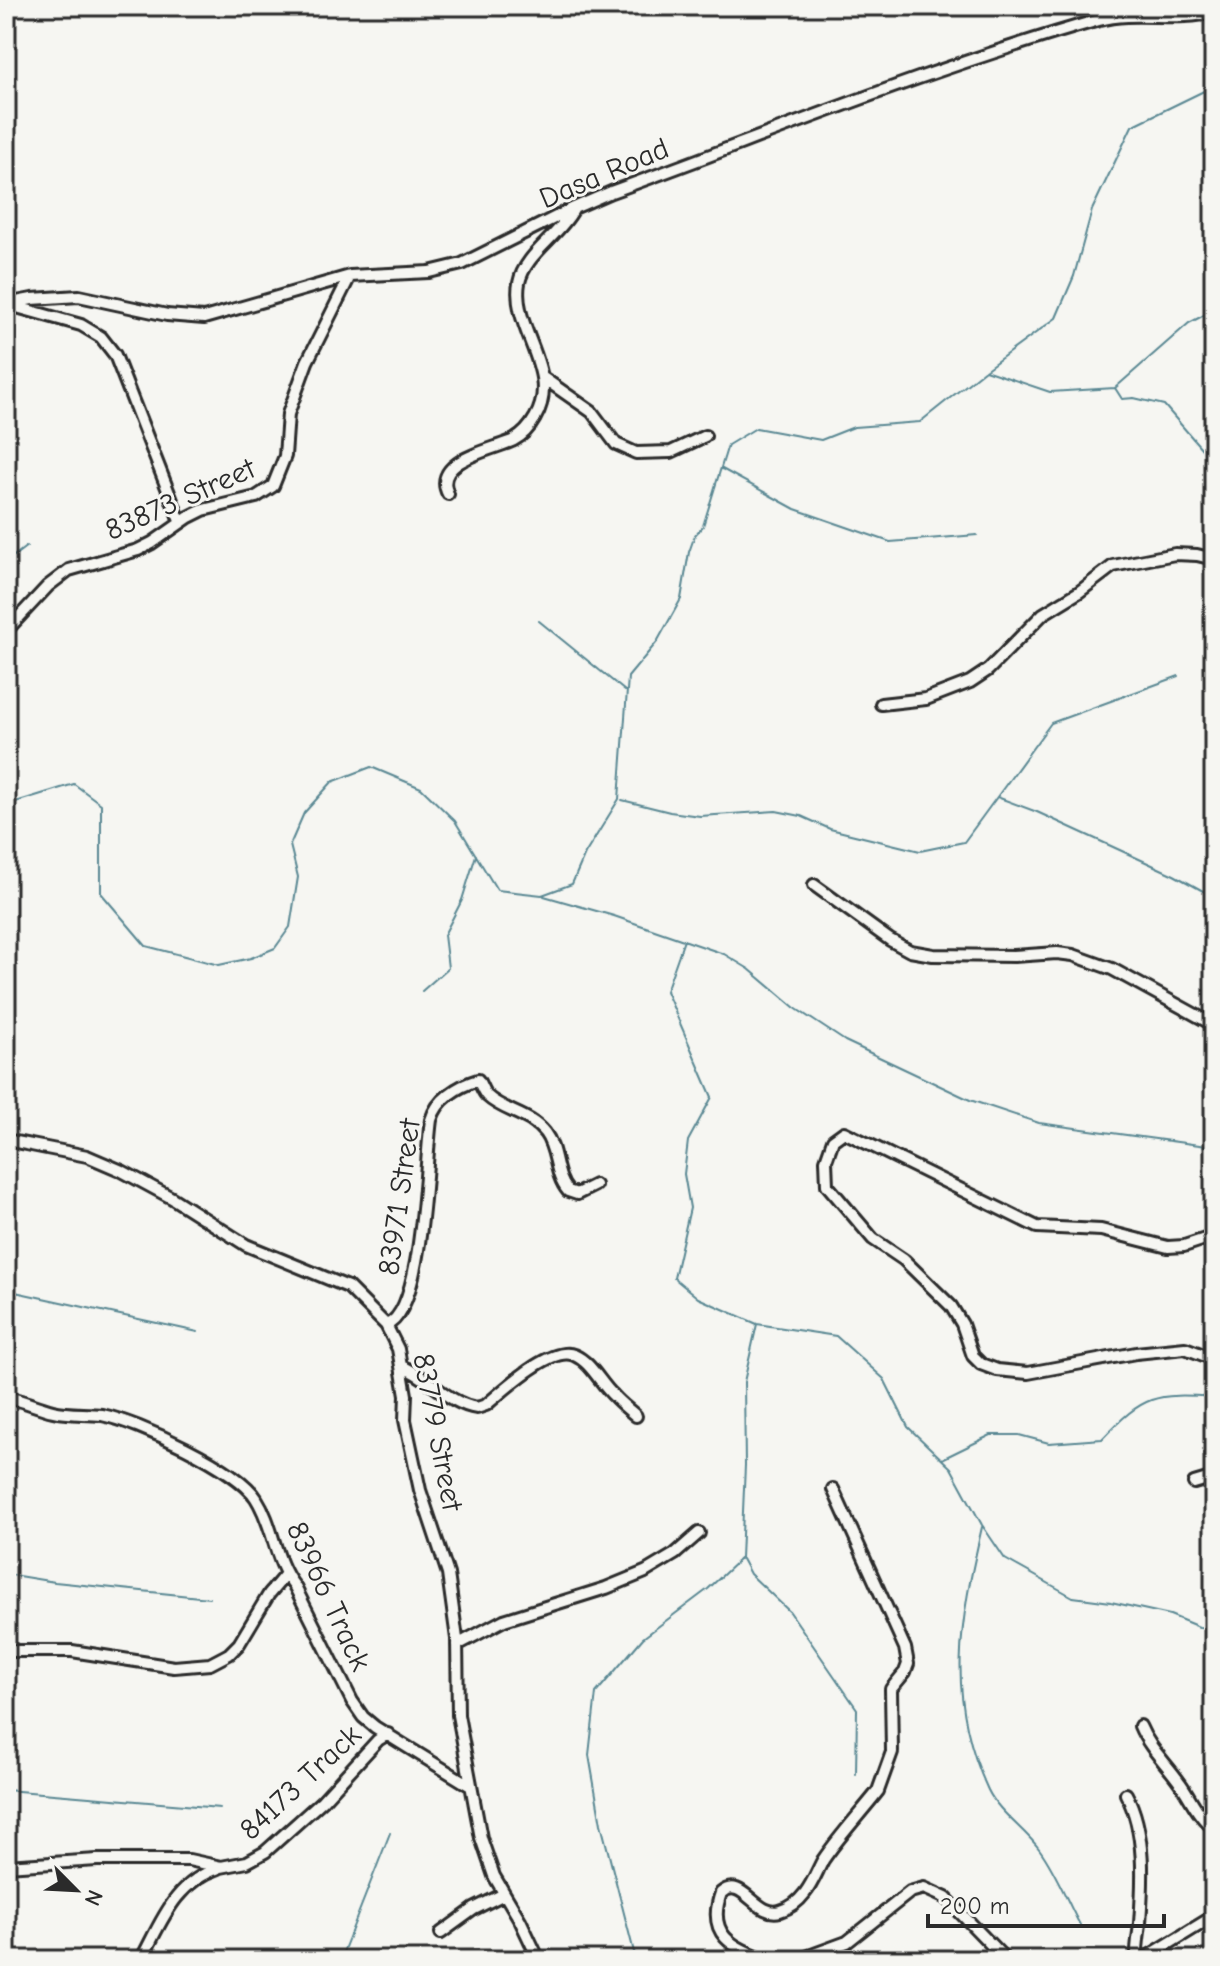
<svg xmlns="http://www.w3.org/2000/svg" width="1220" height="1966" viewBox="0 0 1220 1966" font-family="'Comic Neue',sans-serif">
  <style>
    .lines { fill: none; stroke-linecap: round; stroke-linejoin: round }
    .stream { stroke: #5a8893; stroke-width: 2 }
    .minor-casing { stroke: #2b2b2b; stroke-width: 16 }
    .minor { stroke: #f6f6f2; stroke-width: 10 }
    .labels { text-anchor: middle; stroke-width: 6; stroke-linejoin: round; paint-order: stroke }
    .street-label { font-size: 30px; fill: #2b2b2b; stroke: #f6f6f2 }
  </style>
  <rect width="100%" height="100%" fill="#f6f6f2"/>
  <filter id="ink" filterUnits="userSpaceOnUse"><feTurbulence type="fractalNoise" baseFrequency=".0125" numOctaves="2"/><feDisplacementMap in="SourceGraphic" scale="16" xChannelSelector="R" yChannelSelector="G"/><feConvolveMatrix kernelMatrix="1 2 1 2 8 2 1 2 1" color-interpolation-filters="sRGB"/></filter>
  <g filter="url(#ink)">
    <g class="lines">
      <path class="stream" d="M 985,370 L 1056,318 L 1074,276 L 1092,210 L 1132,126 L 1208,89 L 1214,80
        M 1115,388 L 1189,323 L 1214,310
        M 722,469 L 795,509 L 890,542 L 977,535
        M 6,562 L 27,546
        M 539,621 L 625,691
        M 997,797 L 1037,812 L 1174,875 L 1214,897
        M 622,800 L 670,812 L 700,816 L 776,811 L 801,816 L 830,829 L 920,851 L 964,842 L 1051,723 L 1179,676
        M 6,805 L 74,784 L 101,804 L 101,893 L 146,946 L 219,965 L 251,958 L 275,948 L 290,927 L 298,877 L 290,845 L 304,813 L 332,782 L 371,767 L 421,788 L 455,821 L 497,890 L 542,895 L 572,884 L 585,854 L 619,799 L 628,677 L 657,642 L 681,599 L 689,552 L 695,535 L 703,526 L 728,445 L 756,428 L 821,440 L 854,427 L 920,422 L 985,370 L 1050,392 L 1115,388 L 1122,399 L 1134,398 L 1164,405 L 1214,463
        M 544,896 L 614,916 L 724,954 L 749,969 L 795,1008 L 845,1041 L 970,1100 L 1039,1123 L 1214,1147
        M 684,940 L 666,991 L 712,1097 L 688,1141 L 684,1174 L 690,1208 L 674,1278 L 698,1298 L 757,1324 L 836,1336 L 884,1379 L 908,1427 L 951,1468 L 982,1525 L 1005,1559 L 1073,1597 L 1111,1602 L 1170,1615 L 1199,1627 L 1214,1628
        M 422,991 L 448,968 L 444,935 L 462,900 L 476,855
        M 6,1290 L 198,1332
        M 942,1459 L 991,1435 L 1019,1435 L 1049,1443 L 1102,1439 C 1144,1395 1154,1393 1214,1397
        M 982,1527 C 960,1622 945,1697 988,1790 C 999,1813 1025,1829 1040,1850 C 1056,1872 1067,1901 1080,1925
        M 742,1559 L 750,1574 L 790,1612 L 857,1709 L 856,1774
        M 6,1574 L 55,1582 L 209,1598
        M 6,1790 L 220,1808
        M 340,1960 L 390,1833
        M 636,1960 L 601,1824 L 589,1755 L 596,1693 L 643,1638 L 708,1589 L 741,1558 L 745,1465 L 744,1382 L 757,1324"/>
      <g class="minor-casing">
        <path id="minor" d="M 1102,6 L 1104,19
          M 6,304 L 32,299 L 79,296 L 167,315 L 204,318 L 350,276 L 429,272 L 462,264 L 574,208 L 611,192 C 773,133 933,67 1099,20 C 1136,10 1176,22 1214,12
          M 6,304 L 81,325 L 101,337 L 115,355 L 180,521
          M 542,377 L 592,412 L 616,444 L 636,453 L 671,452 L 705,436
          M 448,494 C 431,460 493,450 514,440 C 523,435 530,427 535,418 C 562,372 511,329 519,283 C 524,255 559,236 573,210
          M 6,631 L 48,586 L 69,570 L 138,550 L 152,543 L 189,517 L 203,510 L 256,497 L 273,486 L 285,456 L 288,414 L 307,362 L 350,276
          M 881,704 L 926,699 L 970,682 L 988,670 L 1043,614 L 1079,592 L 1113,566 L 1175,554 L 1197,555 L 1214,559
          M 814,885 L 890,940 L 910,951 L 933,955 L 1014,956 L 1057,953 L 1073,955 L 1112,969 L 1214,1025
          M 6,1140 L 87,1156 L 122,1171 L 172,1198 L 246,1245 L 348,1287 L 386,1325 L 398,1349 L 406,1395 L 405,1420 L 420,1490 L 448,1574 L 457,1639 L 458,1715 L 481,1838 L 494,1876 L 520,1920 L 539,1960
          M 1214,1236 L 1184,1246 L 1168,1247 L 1101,1230 L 1037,1227 L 844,1132 L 833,1140 L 826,1160 L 827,1185 L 873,1239 L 904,1260 L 951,1306 L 962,1324 L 973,1356 L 981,1364 L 997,1370 L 1028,1373 L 1136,1353 L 1185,1348 L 1214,1359
          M 386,1325 C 424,1313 425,1159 431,1120 C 437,1099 458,1086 478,1080 C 481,1085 483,1092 487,1096 C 504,1112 529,1113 545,1133 C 558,1150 554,1175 568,1191 L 577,1194 L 595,1185
          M 401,1366 C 428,1376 448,1404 477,1408 L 486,1405 C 503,1391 551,1345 574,1355 C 591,1362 600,1383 613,1395 C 620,1403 628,1409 636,1416
          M 6,1397 C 22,1400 37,1407 53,1411 C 69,1415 86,1413 102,1415 C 138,1422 237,1468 256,1498 C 274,1526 274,1561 295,1587 L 352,1701 L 363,1717 L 375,1727 L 469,1785
          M 1194,1483 L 1214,1477
          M 457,1645 L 504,1620 L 606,1588 L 645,1572 L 675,1554 L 699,1533
          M 6,1651 L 72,1651 L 174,1667 L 210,1664 L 229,1654 L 239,1644 L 269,1594 L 285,1575
          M 1140,1726 C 1149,1748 1167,1764 1180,1783 C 1191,1798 1198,1817 1214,1828
          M 1126,1794 C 1146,1831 1143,1882 1140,1923 C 1139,1935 1136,1947 1137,1960
          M 6,1866 L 97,1860 L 189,1860 L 221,1867 L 247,1862 L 265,1852 L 322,1801 L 378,1740 L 388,1734
          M 441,1933 L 474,1909 L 504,1894
          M 6,1948 L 12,1960
          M 141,1960 C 162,1921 174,1883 219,1868
          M 767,1960 C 732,1947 706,1935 721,1893 C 742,1874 756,1918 780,1911 C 790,1908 799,1901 805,1893 C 813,1883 817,1871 823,1860 C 840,1835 860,1814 878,1791 L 892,1752 L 891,1689 L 905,1672 L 908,1664 L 905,1648 L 833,1489
          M 798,1960 L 847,1942 L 910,1892 L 924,1888 L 946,1898 L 1006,1960
          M 1142,1960 L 1214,1916"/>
      </g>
      <use href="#minor" class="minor"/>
    </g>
  </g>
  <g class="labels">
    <g class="street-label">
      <text transform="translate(604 173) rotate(-23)" y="10">Dasa Road</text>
      <text transform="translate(180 499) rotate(-24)" y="10">83873 Street</text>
      <text transform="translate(399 1197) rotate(-82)" y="10">83971 Street</text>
      <text transform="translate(438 1432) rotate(79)" y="10">83779 Street</text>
      <text transform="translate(329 1596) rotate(65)" y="10">83966 Track</text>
      <text transform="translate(300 1782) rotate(-43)" y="10">84173 Track</text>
    </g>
  </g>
  <rect width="1220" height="1966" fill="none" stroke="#f6f6f2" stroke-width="32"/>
  <rect x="16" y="16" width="1188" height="1934" fill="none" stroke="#2b2b2b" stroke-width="3" filter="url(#ink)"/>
  <g transform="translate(76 1890) rotate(114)" stroke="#f6f6f2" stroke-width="6" paint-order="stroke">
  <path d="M0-6L14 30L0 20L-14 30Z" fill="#2b2b2b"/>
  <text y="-12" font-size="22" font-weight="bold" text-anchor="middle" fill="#2b2b2b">N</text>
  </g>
  <path d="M928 1914v12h236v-12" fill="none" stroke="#2b2b2b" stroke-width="4"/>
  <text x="940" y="1914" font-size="24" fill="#2b2b2b" stroke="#f6f6f2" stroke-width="6" paint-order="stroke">200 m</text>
</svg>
